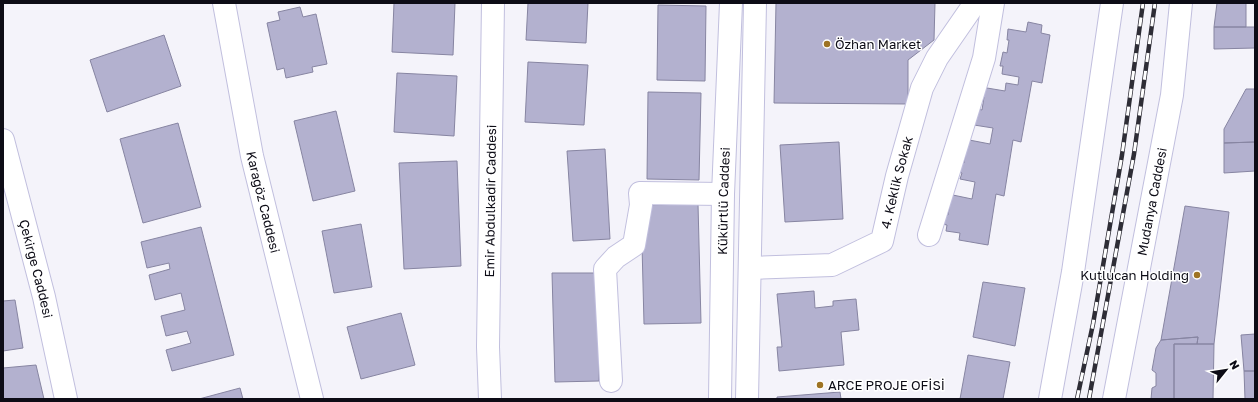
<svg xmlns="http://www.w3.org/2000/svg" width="1258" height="402" viewBox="0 0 1258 402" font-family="'Golos Text',sans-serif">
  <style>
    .building { fill: #b3b1cf; stroke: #8785a2 }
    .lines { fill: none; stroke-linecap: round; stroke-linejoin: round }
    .minor-casing { stroke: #c1bfde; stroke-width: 24 }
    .major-casing { stroke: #c1bfde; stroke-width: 24 }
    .highway-casing { stroke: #c1bfde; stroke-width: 24 }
    .minor { stroke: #fff; stroke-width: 22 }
    .major { stroke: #fff; stroke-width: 22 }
    .highway { stroke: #fff; stroke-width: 22 }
    .rail-casing { stroke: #2e2d36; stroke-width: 4.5 }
    .rail { stroke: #fff; stroke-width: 3; stroke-dasharray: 9; stroke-linecap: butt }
    .poi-dot { fill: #9e7323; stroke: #fff; stroke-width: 1.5 }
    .labels { text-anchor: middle; stroke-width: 3; stroke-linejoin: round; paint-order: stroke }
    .poi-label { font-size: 13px; fill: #0d0c16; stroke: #fff; text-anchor: start }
    .street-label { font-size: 13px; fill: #0d0c16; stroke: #fff }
  </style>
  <rect width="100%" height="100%" fill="#f4f3fa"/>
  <path class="building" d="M 394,3 L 455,3 L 453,55 L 392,52 Z
    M 528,3 L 588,3 L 586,43 L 526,40 Z
    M 776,3 L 935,3 L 934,40 L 908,60 L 908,104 L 774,103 Z
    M 1217,3 L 1246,3 L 1246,27 L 1214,27 Z
    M 658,5 L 706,6 L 705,81 L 657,80 Z
    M 300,7 L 303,17 L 316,14 L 327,64 L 312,67 L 313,72 L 286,78 L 284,68 L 277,70 L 267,23 L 280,20 L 278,12 Z
    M 1028,22 L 1042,25 L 1041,33 L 1050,35 L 1042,83 L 1032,81 L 1021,142 L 1013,140 L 1004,196 L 996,194 L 988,245 L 959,240 L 960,233 L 946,231 L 947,225 L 942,224 L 944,215 L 948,215 L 950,203 L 948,194 L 972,199 L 975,182 L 960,179 L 962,173 L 958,172 L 960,161 L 964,163 L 966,150 L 964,139 L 990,144 L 993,128 L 974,125 L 977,109 L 982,110 L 984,97 L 980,97 L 981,87 L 1005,91 L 1006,83 L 1018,85 L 1019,77 L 1002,74 L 1003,66 L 1000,66 L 1003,52 L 1007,53 L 1009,40 L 1007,40 L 1008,29 L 1026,32 Z
    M 1214,27 L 1255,27 L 1255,48 L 1214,49 Z
    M 164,35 L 181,86 L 107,112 L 90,60 Z
    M 528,62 L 588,65 L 584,125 L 525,122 Z
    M 397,73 L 457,76 L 454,136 L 394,132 Z
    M 1246,89 L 1255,89 L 1255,142 L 1224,143 L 1224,129 Z
    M 648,92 L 701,93 L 699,180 L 647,179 Z
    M 336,111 L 355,191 L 313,201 L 294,121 Z
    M 178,123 L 201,207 L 143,223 L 120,139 Z
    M 839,142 L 843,219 L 785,222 L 780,145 Z
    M 1255,142 L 1255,171 L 1224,173 L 1224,143 Z
    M 605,149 L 610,239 L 573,241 L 567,151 Z
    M 457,161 L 461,266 L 404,269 L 399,163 Z
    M 698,204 L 701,323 L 644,324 L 641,205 Z
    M 1185,206 L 1229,212 L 1214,344 L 1197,344 L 1198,337 L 1161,340 Z
    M 361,224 L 372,287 L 334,293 L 322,231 Z
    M 201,227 L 234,355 L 172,371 L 166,350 L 191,343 L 187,331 L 166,336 L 161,316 L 185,310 L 181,293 L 155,300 L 149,275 L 170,269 L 169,263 L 147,268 L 141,242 Z
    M 552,273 L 597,273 L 599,381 L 555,382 Z
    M 983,282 L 1025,288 L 1015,346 L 973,337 Z
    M 814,291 L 815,308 L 833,306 L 833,301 L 856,299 L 859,330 L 841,332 L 844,365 L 779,371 L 777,347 L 782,347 L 777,294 Z
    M 15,300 L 23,348 L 3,351 L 3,301 Z
    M 401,313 L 415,365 L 361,379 L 347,327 Z
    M 1255,334 L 1255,371 L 1244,371 L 1241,335 Z
    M 1198,337 L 1197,344 L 1174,344 L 1174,399 L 1151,399 L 1152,388 L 1156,386 L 1156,373 L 1152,370 L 1156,348 L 1161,340 Z
    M 1174,344 L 1214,344 L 1213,399 L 1174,399 Z
    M 968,355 L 1010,362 L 1003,399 L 960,399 Z
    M 36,365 L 44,399 L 3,399 L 3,368 Z
    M 1244,371 L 1255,371 L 1255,399 L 1245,399 Z
    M 240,388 L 243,399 L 199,399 Z
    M 840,392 L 841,399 L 777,399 L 777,397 Z"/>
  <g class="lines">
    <g class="minor-casing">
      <g id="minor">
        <path id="s1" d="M 224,3 L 252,156 L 312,399"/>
        <path d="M 929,235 L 984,58 L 993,3"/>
        <path id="s2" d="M 750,268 L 832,265 L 882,241 L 897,176 L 922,88 L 937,58 L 975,3"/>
        <path d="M 611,381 L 605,269 L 616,257 L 634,245 L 641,205 L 640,193 L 723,194"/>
        <path id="s3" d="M 490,399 L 488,347 L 493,3"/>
      </g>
    </g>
    <g class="major-casing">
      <g id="major">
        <path id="s4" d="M 3,140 L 44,297 L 66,399"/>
        <path id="s5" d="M 720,399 L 723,194 L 731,3"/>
        <path d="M 747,399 L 755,3"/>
      </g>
    </g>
    <g class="highway-casing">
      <g id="highway">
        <path d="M 1050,399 L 1073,272 L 1112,3"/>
        <path id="s6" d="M 1114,399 L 1172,95 L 1181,3"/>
      </g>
    </g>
    <use href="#minor" class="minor"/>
    <use href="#major" class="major"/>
    <use href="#highway" class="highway"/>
    <g class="rail-casing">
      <path id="rail" d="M 1077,399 L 1093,324 L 1122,155 L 1143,3
        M 1089,399 L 1134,154 L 1155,3"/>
    </g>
    <use href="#rail" class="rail"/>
  </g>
  <g class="poi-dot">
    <circle cx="827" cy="44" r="4"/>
    <circle cx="1197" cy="275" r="4"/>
    <circle cx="820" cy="385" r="4"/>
  </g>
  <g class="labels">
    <g class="poi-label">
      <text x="835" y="49">Özhan Market</text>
      <text x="1189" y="280" text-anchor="end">Kutlucan Holding</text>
      <text x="828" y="390">ARCE PROJE OFİSİ</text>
    </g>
    <g class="street-label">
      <text dy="5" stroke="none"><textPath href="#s2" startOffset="198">4. Keklik Sokak</textPath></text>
      <text dy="5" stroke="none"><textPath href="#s3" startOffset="198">Emir Abdulkadir Caddesi</textPath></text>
      <text dy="5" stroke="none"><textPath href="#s5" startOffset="198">Kükürtlü Caddesi</textPath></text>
      <text dy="5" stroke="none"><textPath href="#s1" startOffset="203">Karagöz Caddesi</textPath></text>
      <text dy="5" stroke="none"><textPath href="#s6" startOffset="201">Mudanya Caddesi</textPath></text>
      <text dy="5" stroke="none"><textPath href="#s4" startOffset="133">Çekirge Caddesi</textPath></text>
    </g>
  </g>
  <rect width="1258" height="402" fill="none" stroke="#0d0c16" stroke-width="8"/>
  <g transform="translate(1226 370) rotate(60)" stroke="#ffffff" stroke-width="3" paint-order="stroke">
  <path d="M0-3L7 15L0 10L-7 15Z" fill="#0d0c16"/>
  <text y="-6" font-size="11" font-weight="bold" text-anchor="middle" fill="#0d0c16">N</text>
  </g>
</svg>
